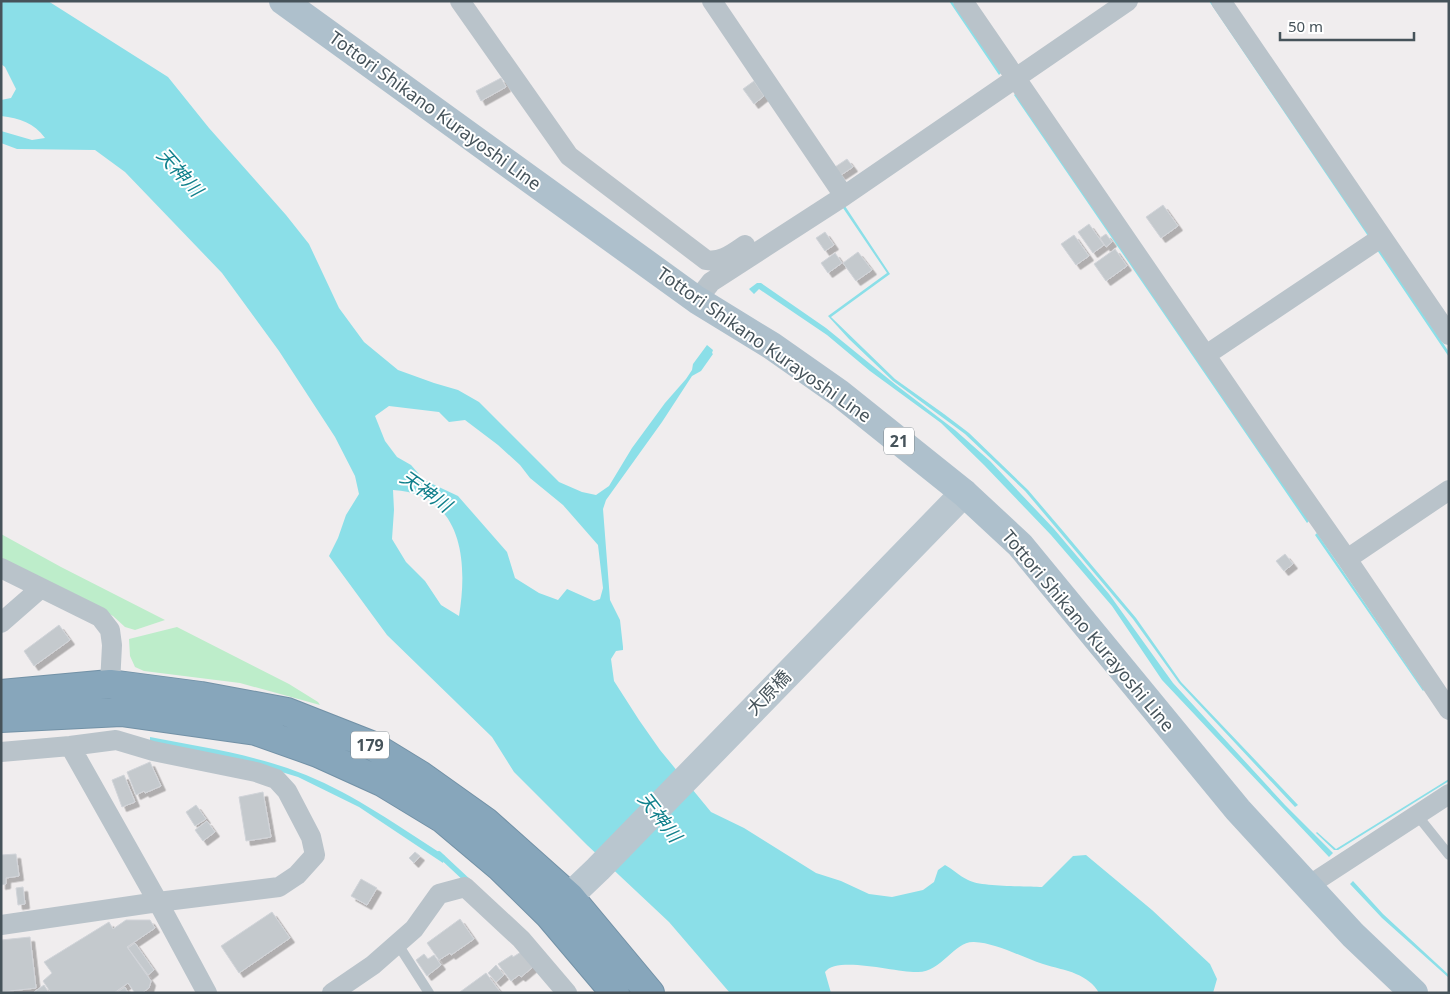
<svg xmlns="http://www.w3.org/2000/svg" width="1450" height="994" viewBox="0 0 1450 994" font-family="'Noto Sans','Noto Sans JP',sans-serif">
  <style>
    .green { fill: #bdedca }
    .water { fill: #8bdfe8; fill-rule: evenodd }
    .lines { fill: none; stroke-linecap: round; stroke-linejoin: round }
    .stream { stroke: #8bdfe8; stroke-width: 5.5 }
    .building { fill: #c4c9cd; stroke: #d1d4d9; filter: url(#shadow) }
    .highway-casing { stroke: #7291a6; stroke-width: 30 }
    .lane { stroke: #b9c3ca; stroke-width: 10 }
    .street { stroke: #b9c3ca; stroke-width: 20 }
    .secondary { stroke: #b9c6cf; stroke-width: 28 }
    .primary { stroke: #aec0cc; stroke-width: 28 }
    .highway { stroke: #87a6bb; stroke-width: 28 }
    .labels { text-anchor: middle; stroke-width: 4; stroke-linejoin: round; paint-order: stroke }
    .shield { fill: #fff; stroke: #7e878c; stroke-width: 1 }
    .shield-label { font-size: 16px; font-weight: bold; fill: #46535a }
    .street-label { font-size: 18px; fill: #46535a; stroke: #fff }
    .water-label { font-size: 19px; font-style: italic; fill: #11808c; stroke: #fff }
  </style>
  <defs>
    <filter id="shadow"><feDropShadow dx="4.5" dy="4.5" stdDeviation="0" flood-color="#0004"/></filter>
  </defs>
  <rect width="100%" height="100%" fill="#f0edee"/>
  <path class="green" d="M 1,534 L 61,567 L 165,620 L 135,630 L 125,627 L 113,616 L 1,558 Z
    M 177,627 L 289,684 L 318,702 L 320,705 L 240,683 L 144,671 L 135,667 L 130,656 L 129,639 Z"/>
  <path class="water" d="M 1,1 L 48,1 L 168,77 L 209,128 L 286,215 L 309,244 L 339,308 L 364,342 L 398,370 L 434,383 L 458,390 L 479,402 L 559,482 L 582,492 L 596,495 L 609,486 L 632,448 L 665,403 L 686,379 L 692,370 L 693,364 L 707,345 L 713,350 L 712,353 L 713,354 L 701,371 L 692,376 L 662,422 L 606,500 L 603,509 L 610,600 L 620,620 L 623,647 L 623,650 L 616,651 L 611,659 L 614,681 L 639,720 L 660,750 L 711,812 L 744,828 L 816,873 L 841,881 L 869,894 L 892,897 L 923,890 L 934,882 L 938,870 L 945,865 C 953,869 959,876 968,880 C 980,887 1025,886 1042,887 L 1073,856 L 1086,855 L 1152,910 L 1210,964 L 1217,979 L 1213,993 L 1099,993 C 1094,984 1086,978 1076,974 C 1066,969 1054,968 1043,964 C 1021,957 997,943 974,942 C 954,941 942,972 918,972 C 898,973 837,955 825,972 L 831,993 L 730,993 L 669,922 L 587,845 L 514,772 L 492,737 L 387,635 L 329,556 L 338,538 L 346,515 L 359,494 L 355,476 L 335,437 L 279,351 L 222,273 L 125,172 L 95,150 L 17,149 L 1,143 L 1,131 L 32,140 L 45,138 C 34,123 20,118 1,116 L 1,100 L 11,98 L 16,89 L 5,67 L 1,64 ZM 389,406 L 439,412 L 449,422 L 465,420 L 498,445 L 520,465 L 530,478 L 563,505 L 598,545 L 603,588 L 600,599 L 594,601 L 567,589 L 558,600 L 539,593 L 515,578 L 507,552 L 458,496 L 424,480 L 411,465 L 397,457 L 385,441 L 375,416 ZM 393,490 C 463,494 468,562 459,616 L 441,605 L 425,581 L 406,562 L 392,539 L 394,510 Z
    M 949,1 L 952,1 L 1001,73 L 999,75 Z
    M 1209,1 L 1213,1 L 1372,237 L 1370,239 Z
    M 1016,93 L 1309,521 L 1307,523 L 1014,95 Z
    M 845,206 L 890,274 L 831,317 L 895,379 L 944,414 L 969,433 L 1028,490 L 1063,531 L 1136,618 L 1181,682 L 1298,805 L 1295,807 L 1179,683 L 1133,619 L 1025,491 L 965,434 L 893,381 L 849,339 L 828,316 L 887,273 L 843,208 Z
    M 1379,249 L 1449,352 L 1449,357 L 1377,250 Z
    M 757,283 L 761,283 L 826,328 L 896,385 L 955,430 L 990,461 L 1054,529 L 1109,594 L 1173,683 L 1285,805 L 1333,853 L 1329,857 L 1162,680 L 1112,606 L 1051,535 L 984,465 L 941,423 L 870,371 L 827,335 L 759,289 L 754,294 L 749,289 Z
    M 1317,533 L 1424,690 L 1423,691 L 1315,535 Z
    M 150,737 C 202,747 257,755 306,775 C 355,795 400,827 445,856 L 443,863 L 359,807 L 298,777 L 275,770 L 150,742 Z
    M 1449,779 L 1449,781 L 1338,850 L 1334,850 L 1316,833 L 1317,832 L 1336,849 Z
    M 1353,881 L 1383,914 L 1449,975 L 1449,978 L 1382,918 L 1350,884 Z"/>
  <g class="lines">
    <path class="stream" d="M 439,854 L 469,882"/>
  </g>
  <path class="building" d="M 501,78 L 506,87 L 481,101 L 476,91 Z
    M 754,81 L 764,96 L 754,104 L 743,89 Z
    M 847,159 L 853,167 L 841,175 L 835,167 Z
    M 1163,205 L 1178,226 L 1161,238 L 1146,217 Z
    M 1089,224 L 1104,245 L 1093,253 L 1078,232 Z
    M 825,232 L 834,245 L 825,251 L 816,238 Z
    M 1106,234 L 1112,242 L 1106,247 L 1100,238 Z
    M 1074,235 L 1089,256 L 1076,265 L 1061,244 Z
    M 1115,249 L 1127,266 L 1106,281 L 1094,264 Z
    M 858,252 L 872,270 L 856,281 L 843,263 Z
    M 835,253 L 842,263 L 828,273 L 821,263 Z
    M 1285,554 L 1293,564 L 1284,571 L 1276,561 Z
    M 59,625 L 70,640 L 34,666 L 24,651 Z
    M 150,762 L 161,786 L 145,793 L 144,791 L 136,795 L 127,772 Z
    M 124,775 L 135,802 L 122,807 L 112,780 Z
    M 263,792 L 271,837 L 246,841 L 239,797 Z
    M 196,805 L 206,819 L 195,826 L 186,812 Z
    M 207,821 L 215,832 L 203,841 L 195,830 Z
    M 415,852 L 420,856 L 414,863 L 409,858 Z
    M 16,854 L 19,876 L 6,878 L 6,884 L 1,885 L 1,855 Z
    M 361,879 L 377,888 L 367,905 L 351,896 Z
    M 23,887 L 25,904 L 18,905 L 16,888 Z
    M 272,912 L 290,938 L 239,973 L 221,946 Z
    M 460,919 L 474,939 L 451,955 L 450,953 L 439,960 L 427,943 Z
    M 126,920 L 150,920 L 155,928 L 127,947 L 151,981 L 149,988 L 142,993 L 135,993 L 128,983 L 114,993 L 51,993 L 43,981 L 52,973 L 44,962 L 109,922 L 113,929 Z
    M 30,937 L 36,988 L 1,992 L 1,940 Z
    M 135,943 L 154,970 L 148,975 L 128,948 Z
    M 521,952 L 533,967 L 521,977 L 519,975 L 511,981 L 498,964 L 512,955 L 513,957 Z
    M 424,954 L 428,959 L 434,955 L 441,965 L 427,976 L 416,960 Z
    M 496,965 L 504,975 L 496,982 L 488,973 Z
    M 486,973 L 501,993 L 460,993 L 460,992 Z
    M 44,985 L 49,993 L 35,993 L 34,992 Z
    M 125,987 L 128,993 L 116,993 Z"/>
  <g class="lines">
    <g class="highway-casing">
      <path id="highway" d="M 1,694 L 110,684 L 201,696 L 287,712 L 371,745 L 420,775 L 486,822 L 570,897 L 650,993
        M 1,718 L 121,712 L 256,731 L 318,753 L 382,782 L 443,819 L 500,867 L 549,915 L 615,993"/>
    </g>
    <path class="lane" d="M 1417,815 L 1449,855
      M 397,943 L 429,993"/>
    <path class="street" d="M 460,1 L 569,156 L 706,260 C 721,263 733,253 745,245
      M 712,1 L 844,196
      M 963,1 L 1270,449 L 1347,559 L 1449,710
      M 1221,1 L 1449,335
      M 697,300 L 711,282 L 844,196 L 1128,1
      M 1206,355 L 1382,237
      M 1347,559 L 1449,490
      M 1,568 L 100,617 L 110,630 L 112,645 L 110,684
      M 1,623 L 41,588
      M 70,746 L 158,902 L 207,993
      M 1,752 L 70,746 L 116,740 L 153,751 L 256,772 L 276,779 L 287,791 L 311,837 L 315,855 L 297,875 L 279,887 L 158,902 L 1,925
      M 1308,886 L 1449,794
      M 332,993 L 373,965 L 414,929 L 439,894 L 465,887 L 521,939 L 567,993"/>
    <path class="secondary" d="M 552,913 L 598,869 L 964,493"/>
    <path class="primary" d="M 283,1 L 697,300 L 772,346 L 839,393 L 964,493 L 1020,545 L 1238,810 L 1353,935 L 1414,993"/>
    <use href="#highway" class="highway"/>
  </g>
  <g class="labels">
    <g class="shield">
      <rect x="884" y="427.5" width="30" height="27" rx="4"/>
      <rect x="351" y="731.5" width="38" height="27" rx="4"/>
    </g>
    <g class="shield-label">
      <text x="899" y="447">21</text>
      <text x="370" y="751">179</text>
    </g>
    <g class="street-label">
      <text transform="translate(435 111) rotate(36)" y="6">Tottori Shikano Kurayoshi Line</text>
      <text transform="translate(764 345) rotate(35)" y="6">Tottori Shikano Kurayoshi Line</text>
      <text transform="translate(1088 631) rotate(50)" y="6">Tottori Shikano Kurayoshi Line</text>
      <text transform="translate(769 693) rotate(-46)" y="6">大原橋</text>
    </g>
    <g class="water-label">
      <text transform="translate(180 172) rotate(48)" y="7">天神川</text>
      <text transform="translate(426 491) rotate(35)" y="7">天神川</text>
      <text transform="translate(660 817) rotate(52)" y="7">天神川</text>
    </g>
  </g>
  <rect width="1450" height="994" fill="none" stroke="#46535a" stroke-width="5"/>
  <path d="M1280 32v8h134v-8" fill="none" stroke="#46535a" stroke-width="2.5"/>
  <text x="1288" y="32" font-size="15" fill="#46535a" stroke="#ffffff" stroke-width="4" paint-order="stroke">50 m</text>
</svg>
